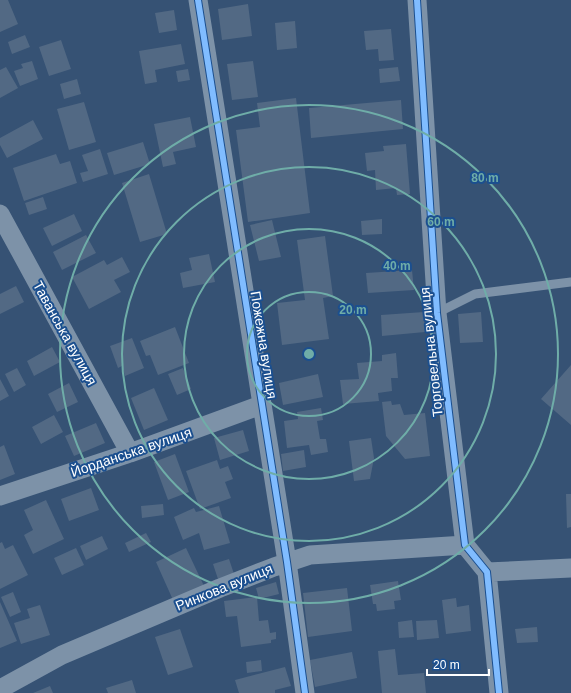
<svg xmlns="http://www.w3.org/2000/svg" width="571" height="693" viewBox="0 0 571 693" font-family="Arial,sans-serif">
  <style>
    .building { fill: #526984 }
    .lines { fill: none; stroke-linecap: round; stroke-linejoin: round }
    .lane { stroke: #7d92a8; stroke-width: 9 }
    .street { stroke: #7d92a8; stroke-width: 19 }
    .cycleway-casing { stroke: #1b4f8f; stroke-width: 8 }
    .cycleway { stroke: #80bcff; stroke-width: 6 }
    .ring { fill: none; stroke: #6fada8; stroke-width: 2 }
    .labels { text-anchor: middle; stroke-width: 4; stroke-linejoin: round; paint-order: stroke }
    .street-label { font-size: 14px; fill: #fff; stroke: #1b4f8f }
    .centre { fill: #6fada8; stroke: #1b4f8f; stroke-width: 2 }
    .ring-label { font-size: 12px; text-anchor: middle; font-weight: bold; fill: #6fada8; stroke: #1b4f8f; stroke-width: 4; stroke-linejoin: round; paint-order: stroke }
  </style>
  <rect width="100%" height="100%" fill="#365274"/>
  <path class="building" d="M 0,0 L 8,0 L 18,24 L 0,32 Z
    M 248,4 L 252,36 L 222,40 L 218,9 Z
    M 174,10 L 177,30 L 159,33 L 155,13 Z
    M 295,21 L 297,48 L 277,50 L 275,23 Z
    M 391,29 L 394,60 L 379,61 L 378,49 L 366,50 L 364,31 Z
    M 25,35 L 30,47 L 12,54 L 8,42 Z
    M 61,40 L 71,69 L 49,76 L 39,47 Z
    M 181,44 L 185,64 L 155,70 L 157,82 L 145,84 L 139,51 Z
    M 32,61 L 38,79 L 20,86 L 14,71 L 23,68 L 21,64 Z
    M 253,61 L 258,97 L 232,100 L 227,64 Z
    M 6,67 L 18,88 L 0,98 L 0,70 Z
    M 398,67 L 400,81 L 380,83 L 379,69 Z
    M 188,69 L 190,80 L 178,82 L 176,71 Z
    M 77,79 L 81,94 L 64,99 L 60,84 Z
    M 296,98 L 310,213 L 248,222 L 236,130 L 260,127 L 257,103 Z
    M 401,100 L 403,129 L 311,138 L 309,108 Z
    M 84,102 L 96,142 L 69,150 L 57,109 Z
    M 190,117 L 196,147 L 173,152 L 176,164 L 163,167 L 154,124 Z
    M 33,120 L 43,139 L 7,158 L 0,145 L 0,138 Z
    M 143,142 L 150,164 L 114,175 L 107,153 Z
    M 406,144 L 410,194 L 397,195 L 396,188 L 376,190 L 375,170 L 367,171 L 365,153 L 384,151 L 383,146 Z
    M 100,149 L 108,174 L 83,182 L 80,173 L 88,171 L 82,155 Z
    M 56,154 L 60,164 L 70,161 L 77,183 L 24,201 L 13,168 Z
    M 149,174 L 167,234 L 140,242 L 122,183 Z
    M 43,197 L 47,209 L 29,215 L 25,203 Z
    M 74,214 L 82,231 L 52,246 L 43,228 Z
    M 382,219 L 382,234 L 362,235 L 361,221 Z
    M 272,220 L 281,257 L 259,261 L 250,225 Z
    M 86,235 L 96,253 L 62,270 L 53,252 Z
    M 325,236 L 333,296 L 323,298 L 329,339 L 282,345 L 277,303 L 305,300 L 297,240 Z
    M 209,254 L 215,282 L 183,288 L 180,273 L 192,270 L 189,258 Z
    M 122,257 L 130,272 L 114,280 L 121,292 L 89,309 L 72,277 L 104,260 L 107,265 Z
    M 412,270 L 414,290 L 368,293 L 366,273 Z
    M 16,286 L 24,302 L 0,314 L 0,294 Z
    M 424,312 L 425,332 L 382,336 L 381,315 Z
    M 481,312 L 483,342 L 460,343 L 458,314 Z
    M 175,327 L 189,363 L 158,375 L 150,355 L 146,356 L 140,341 Z
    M 132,338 L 144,368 L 125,376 L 122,366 L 118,368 L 110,346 Z
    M 52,347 L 60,362 L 34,376 L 27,361 Z
    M 396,353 L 398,378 L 391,378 L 392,391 L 378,393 L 379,401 L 343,404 L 340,380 L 359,379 L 357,363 L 382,361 L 382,355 Z
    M 571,365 L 571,425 L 541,399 Z
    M 17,368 L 26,385 L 14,392 L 5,374 Z
    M 183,368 L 191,389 L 177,395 L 168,374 Z
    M 318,374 L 323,397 L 283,405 L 279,383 Z
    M 0,379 L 9,396 L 0,401 Z
    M 69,383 L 78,402 L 57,412 L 48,394 Z
    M 154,388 L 168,420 L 144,430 L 131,398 Z
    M 391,401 L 392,405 L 400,404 L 404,415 L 425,413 L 430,456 L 405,459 L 386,436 L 382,402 Z
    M 321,408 L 323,420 L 317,421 L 320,439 L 326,439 L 328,452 L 311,455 L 309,445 L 287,448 L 284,421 L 298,419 L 297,412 Z
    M 54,415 L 63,432 L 41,444 L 32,427 Z
    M 96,423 L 105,443 L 74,456 L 65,436 Z
    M 243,430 L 249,451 L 220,460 L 214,438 Z
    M 371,438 L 374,458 L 370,479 L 354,481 L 349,441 Z
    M 4,445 L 15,474 L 0,480 L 0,447 Z
    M 304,450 L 306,467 L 283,471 L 281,454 Z
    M 175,454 L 189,492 L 168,500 L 154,462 Z
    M 217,460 L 220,469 L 228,466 L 233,479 L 225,482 L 231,498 L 200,509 L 186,471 Z
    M 91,488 L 99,510 L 69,521 L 61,499 Z
    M 566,494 L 571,494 L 571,527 L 567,528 Z
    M 46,500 L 64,539 L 33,554 L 24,535 L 33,530 L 24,510 Z
    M 163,504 L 164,515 L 142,518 L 141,506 Z
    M 219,506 L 230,543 L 204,550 L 199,533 L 183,540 L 174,517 L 194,508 L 196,512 Z
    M 146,533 L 151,542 L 129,552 L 125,543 Z
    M 102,536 L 108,549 L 86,560 L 80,546 Z
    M 2,542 L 5,549 L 13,545 L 28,575 L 0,589 L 0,543 Z
    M 76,548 L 84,565 L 62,575 L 54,558 Z
    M 186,548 L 204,586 L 173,600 L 156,562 Z
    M 229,559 L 235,577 L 219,582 L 213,564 Z
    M 398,581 L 401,600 L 394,601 L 395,609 L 377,611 L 376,604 L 373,604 L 370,585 Z
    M 276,582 L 279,594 L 259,599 L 256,588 Z
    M 347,588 L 352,631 L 308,637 L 303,593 Z
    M 13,592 L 21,612 L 10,617 L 1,597 Z
    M 257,597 L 259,621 L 268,620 L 270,633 L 276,632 L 276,639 L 271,640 L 271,643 L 241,647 L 237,616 L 226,617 L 224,601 Z
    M 456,598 L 457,607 L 469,605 L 471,631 L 446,634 L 442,600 Z
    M 0,602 L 17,641 L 0,648 Z
    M 40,605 L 50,635 L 21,644 L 14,623 L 30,618 L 27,609 Z
    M 412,620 L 414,637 L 399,638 L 398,622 Z
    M 437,620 L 439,638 L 417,640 L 416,621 Z
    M 537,627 L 538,642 L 517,643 L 515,629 Z
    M 180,629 L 193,667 L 168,675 L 155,637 Z
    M 395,649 L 398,675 L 424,673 L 426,693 L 382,693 L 378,651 Z
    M 352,652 L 357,678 L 315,687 L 310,660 Z
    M 261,660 L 262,671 L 247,673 L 246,662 Z
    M 285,667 L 291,686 L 275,690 L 275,693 L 239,693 L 235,680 Z
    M 132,680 L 136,693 L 108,693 L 106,688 Z
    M 50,686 L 53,693 L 33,693 Z"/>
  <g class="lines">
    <path class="lane" d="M 437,313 L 475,294 L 571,282"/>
    <path class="street" d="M 198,0 L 287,562 L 305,693
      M 417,0 L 437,313 L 465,545 L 487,572 L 499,693
      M 0,214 L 130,453
      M 0,496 L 130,453 L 261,405
      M 487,572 L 571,568
      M 0,689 L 62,655 L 220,588 L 274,567 L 310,555 L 465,545"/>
    <g class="cycleway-casing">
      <path id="cycleway" d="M 198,0 L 287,562 L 305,693
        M 417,0 L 437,313 L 465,545 L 487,572 L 499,693"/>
    </g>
    <use href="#cycleway" class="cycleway"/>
  </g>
  <g class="ring">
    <circle cx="309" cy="354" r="62"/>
    <circle cx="309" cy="354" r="125"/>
    <circle cx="309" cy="354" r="187"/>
    <circle cx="309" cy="354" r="249"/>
  </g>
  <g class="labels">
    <g class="street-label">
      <text transform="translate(65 333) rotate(61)" y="5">Таванська вулиця</text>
      <text transform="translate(264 345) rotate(81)" y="5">Пожежна вулиця</text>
      <text transform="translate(431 352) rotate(-96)" y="5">Торговельна вулиця</text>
      <text transform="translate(131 452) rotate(-19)" y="5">Йорданська вулиця</text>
      <text transform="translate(224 587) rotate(-22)" y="5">Ринкова вулиця</text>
    </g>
  </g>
  <circle cx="309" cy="354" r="6" class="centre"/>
  <g class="ring-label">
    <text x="485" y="182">80 m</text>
    <text x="441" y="226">60 m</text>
    <text x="397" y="270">40 m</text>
    <text x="353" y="314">20 m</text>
  </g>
  <path d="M427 669v6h62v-6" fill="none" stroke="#ffffff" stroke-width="2"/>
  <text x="433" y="669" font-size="12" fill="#ffffff" stroke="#1b4f8f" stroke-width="3" paint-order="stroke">20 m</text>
</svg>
